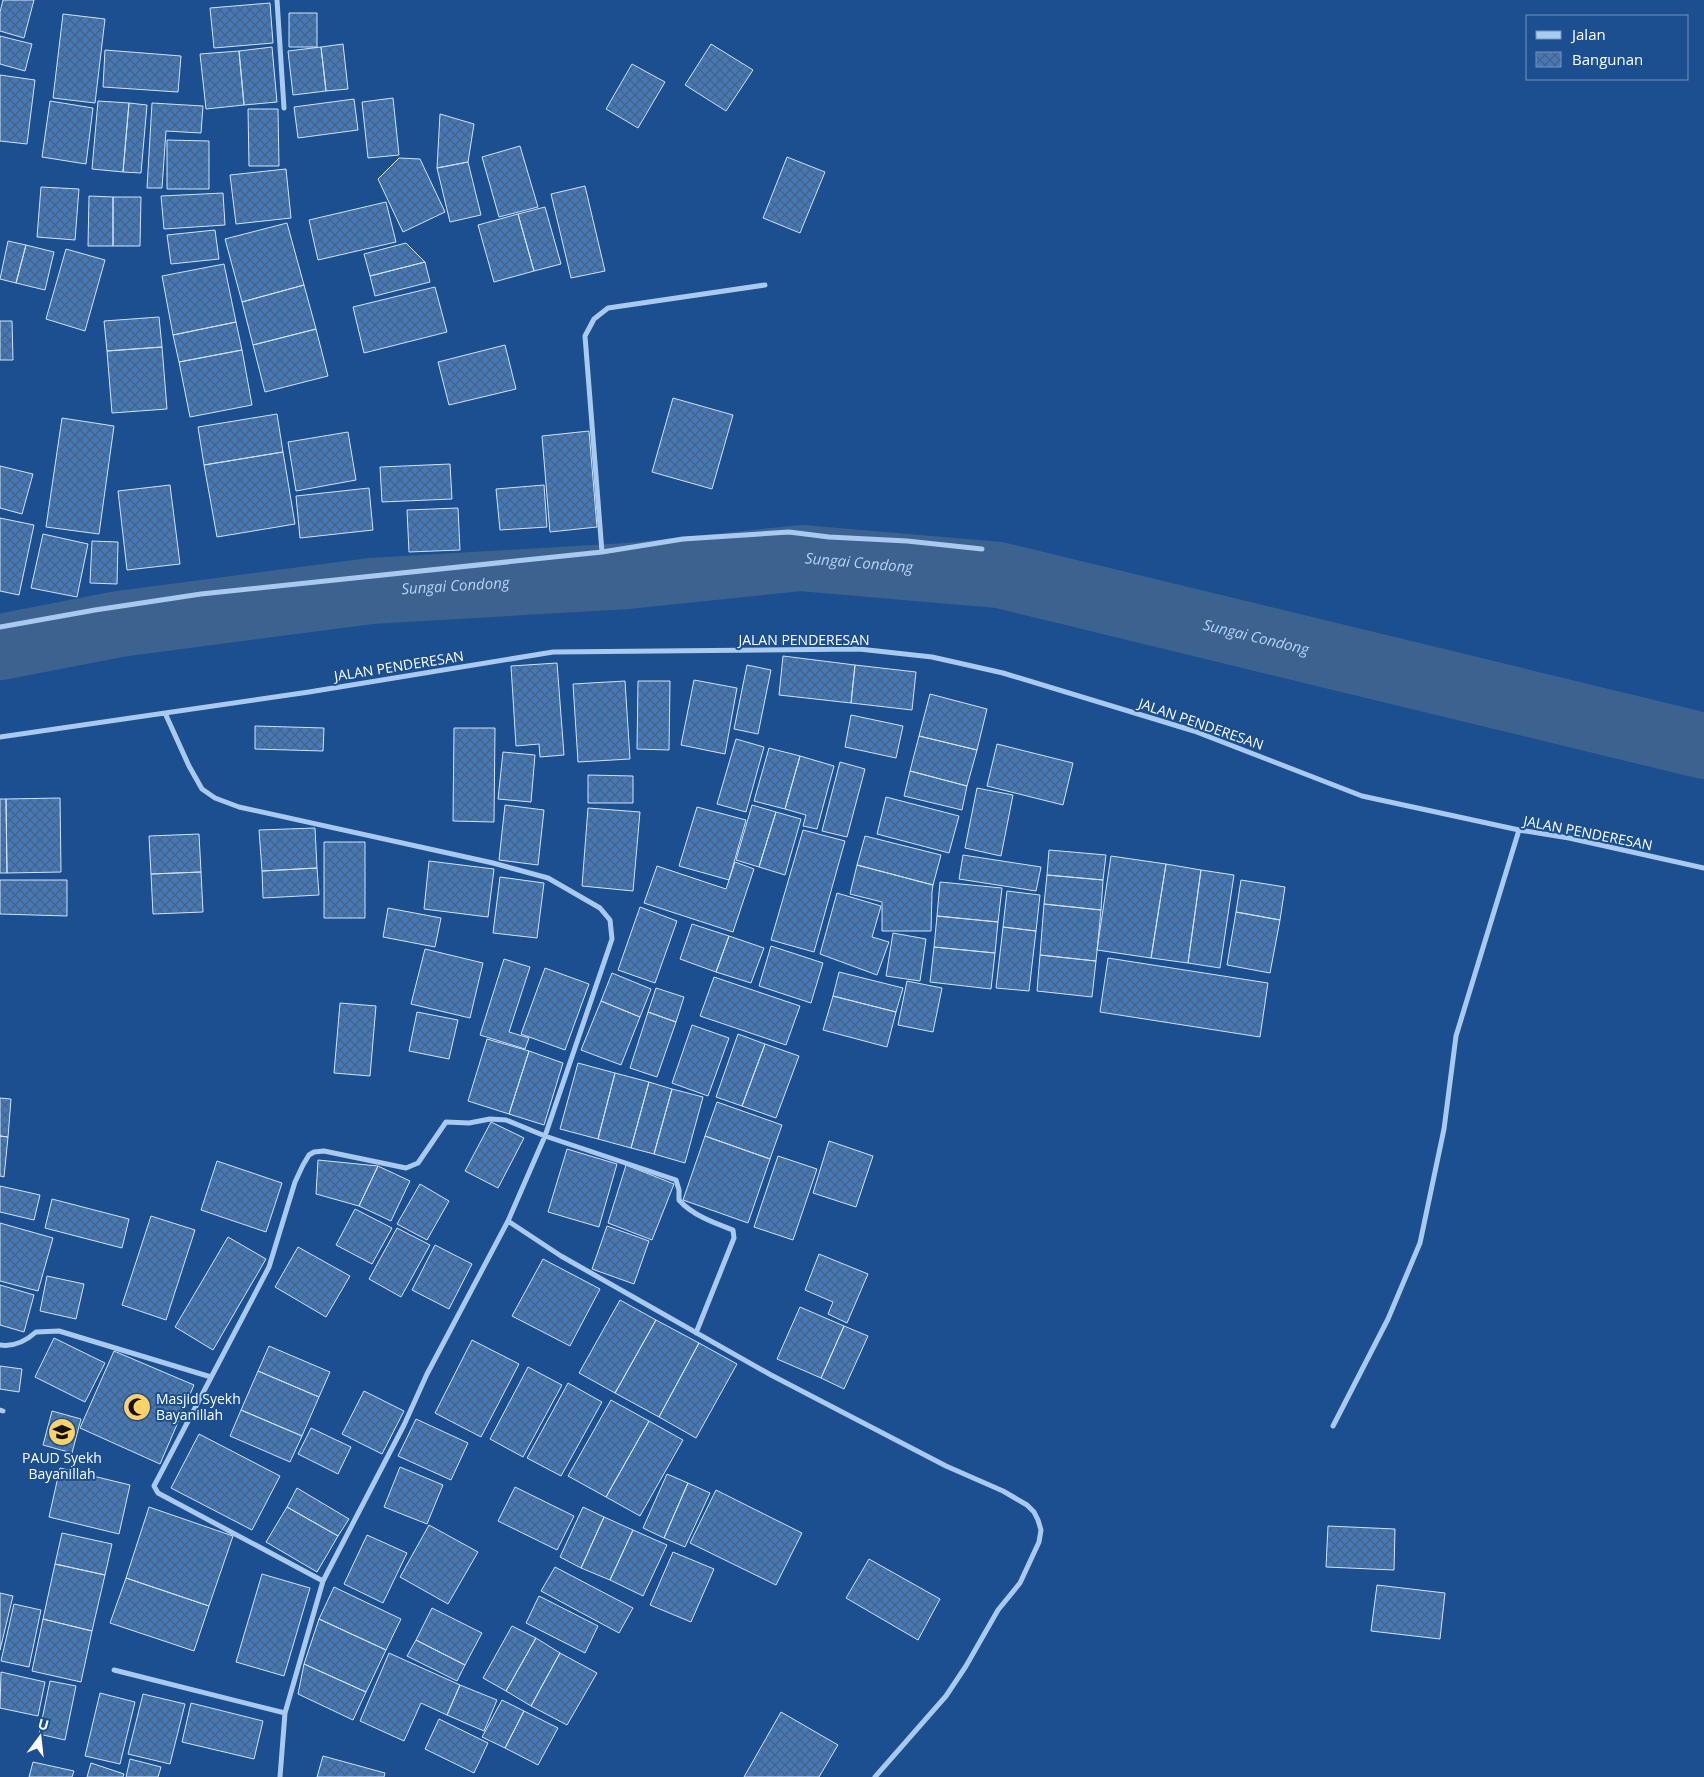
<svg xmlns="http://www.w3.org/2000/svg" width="1704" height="1777" viewBox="0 0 1704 1777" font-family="'Open Sans',sans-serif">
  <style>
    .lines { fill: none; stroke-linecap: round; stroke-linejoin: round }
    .river { stroke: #3c6290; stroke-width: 66 }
    .building { fill: url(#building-cross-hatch); stroke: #cfe3fa }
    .minor { stroke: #a9c9ee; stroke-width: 5 }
    .labels { text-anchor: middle; stroke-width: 4; stroke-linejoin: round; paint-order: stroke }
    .street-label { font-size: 14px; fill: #fff; stroke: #1b4f8f }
    .poi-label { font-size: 14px; fill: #fff; stroke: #1b4f8f; text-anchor: start }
    .water-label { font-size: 15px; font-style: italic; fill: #b5d3f5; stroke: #1b4f8f }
  </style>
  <defs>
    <pattern id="building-cross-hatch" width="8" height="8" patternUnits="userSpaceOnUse" patternTransform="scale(1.25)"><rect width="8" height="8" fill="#4478b7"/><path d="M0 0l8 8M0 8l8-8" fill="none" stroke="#486282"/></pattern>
  </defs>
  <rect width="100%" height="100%" fill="#1b4f8f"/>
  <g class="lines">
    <path class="river" id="s1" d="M 0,647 L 119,624 L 371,591 L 628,576 L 801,558 L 999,575 L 1704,746"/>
  </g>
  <path class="building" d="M 3,0 L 34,0 L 24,38 L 0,31 L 0,12 Z
    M 270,3 L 273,43 L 214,48 L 210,8 Z
    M 289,13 L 317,13 L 317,47 L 289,47 Z
    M 63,14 L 105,19 L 95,103 L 53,98 Z
    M 0,36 L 32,44 L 25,71 L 0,64 Z
    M 343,44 L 348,89 L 326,91 L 321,47 Z
    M 711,44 L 753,70 L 726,111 L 685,85 Z
    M 272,47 L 277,102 L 244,105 L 239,51 Z
    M 321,47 L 326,91 L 293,95 L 288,51 Z
    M 105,50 L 181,56 L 178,92 L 103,87 Z
    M 239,51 L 244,105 L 206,109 L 200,54 Z
    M 632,64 L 665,82 L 638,128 L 606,109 Z
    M 0,75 L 35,80 L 27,144 L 0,141 Z
    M 393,98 L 399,155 L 368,158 L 362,102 Z
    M 354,99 L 358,130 L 298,138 L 294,107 Z
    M 50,101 L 93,108 L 86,164 L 42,157 Z
    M 98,101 L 129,103 L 123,172 L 92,169 Z
    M 129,103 L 147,105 L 141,173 L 123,172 Z
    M 152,103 L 203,106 L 201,133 L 166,131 L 162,188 L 147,188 Z
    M 248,109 L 278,109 L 279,166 L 249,166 Z
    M 440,114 L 474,124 L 468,162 L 437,168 Z
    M 167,140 L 209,141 L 209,189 L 167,189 Z
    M 520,146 L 538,207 L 499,217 L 482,157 Z
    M 787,157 L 825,172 L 800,233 L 763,218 Z
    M 399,158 L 420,159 L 445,212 L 403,232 L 378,179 Z
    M 468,162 L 481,215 L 450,222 L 437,168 Z
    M 286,169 L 291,218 L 236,224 L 230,175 Z
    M 585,186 L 605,271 L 571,278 L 551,194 Z
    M 41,187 L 79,189 L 75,240 L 37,237 Z
    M 223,193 L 225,225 L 164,229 L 161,196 Z
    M 89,196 L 113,197 L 113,246 L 88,246 Z
    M 113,197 L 141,197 L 140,246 L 113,246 Z
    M 386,202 L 396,242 L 318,260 L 309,220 Z
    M 545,207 L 561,264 L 534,271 L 518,214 Z
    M 518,214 L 534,271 L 494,282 L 478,225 Z
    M 287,223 L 304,285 L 242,302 L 225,239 Z
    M 215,230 L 219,259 L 171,264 L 167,235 Z
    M 8,241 L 26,245 L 16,283 L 0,279 Z
    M 406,243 L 425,262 L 370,276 L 364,254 Z
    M 26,245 L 54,252 L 45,290 L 16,283 Z
    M 66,249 L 105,260 L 85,331 L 46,319 Z
    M 425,262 L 430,282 L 375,296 L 370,276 Z
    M 224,264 L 236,322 L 173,335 L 162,276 Z
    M 304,285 L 316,329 L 253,345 L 242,302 Z
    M 435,287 L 447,332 L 364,353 L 353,307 Z
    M 159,317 L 162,347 L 107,351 L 104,321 Z
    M 0,321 L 12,321 L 13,360 L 0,360 Z
    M 236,322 L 242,350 L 179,362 L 173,335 Z
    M 316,329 L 328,376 L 265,392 L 253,345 Z
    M 505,345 L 516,389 L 449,405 L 438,362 Z
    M 162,347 L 167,409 L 112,413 L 107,351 Z
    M 242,350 L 252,405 L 190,417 L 179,362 Z
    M 673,398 L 733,415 L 712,489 L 652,472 Z
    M 277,414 L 283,452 L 204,465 L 198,427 Z
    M 62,418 L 114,426 L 99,534 L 46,527 Z
    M 589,431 L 597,527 L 550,532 L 542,436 Z
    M 348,432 L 356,480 L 296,491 L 288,442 Z
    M 283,452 L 295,524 L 217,537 L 204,465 Z
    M 450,464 L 452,499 L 382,502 L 380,467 Z
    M 0,466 L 33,474 L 22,514 L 0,508 Z
    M 170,485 L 180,564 L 127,570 L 118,491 Z
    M 544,485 L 547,527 L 500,530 L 496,489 Z
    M 369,488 L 373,530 L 300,538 L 296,496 Z
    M 458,508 L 460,550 L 409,552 L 407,510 Z
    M 0,518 L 34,525 L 19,595 L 0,591 Z
    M 43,534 L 88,544 L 77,597 L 31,588 Z
    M 92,541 L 118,542 L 117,584 L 90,583 Z
    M 783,656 L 855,665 L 851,703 L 779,695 Z
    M 557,663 L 564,755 L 540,757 L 539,744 L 516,746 L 511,666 Z
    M 747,665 L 771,670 L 758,734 L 734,729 Z
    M 855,665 L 916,672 L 912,710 L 851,703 Z
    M 694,680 L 737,688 L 725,754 L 681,745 Z
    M 625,681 L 630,759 L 578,762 L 573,684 Z
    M 638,681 L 670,681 L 669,750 L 637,749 Z
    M 930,694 L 987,709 L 977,750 L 919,736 Z
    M 851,715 L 903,726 L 896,758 L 845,747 Z
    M 255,726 L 324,728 L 323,751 L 255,749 Z
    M 454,728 L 495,728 L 494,822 L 453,821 Z
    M 919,736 L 977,750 L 967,786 L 910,771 Z
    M 736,739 L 764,747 L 746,812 L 717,804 Z
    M 997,744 L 1073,763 L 1063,805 L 987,786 Z
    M 769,748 L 800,756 L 785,809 L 754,801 Z
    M 503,752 L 535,755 L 531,802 L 498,799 Z
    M 800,756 L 834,766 L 817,829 L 803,826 L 806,815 L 785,809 Z
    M 840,762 L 865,769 L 847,837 L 822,831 Z
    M 910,771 L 967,786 L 962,810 L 904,796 Z
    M 588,775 L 633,776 L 633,803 L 588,803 Z
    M 977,788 L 1013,795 L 1001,856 L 965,848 Z
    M 886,797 L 959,816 L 949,853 L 877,834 Z
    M 60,798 L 61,872 L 7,873 L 6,799 Z
    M 0,799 L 6,799 L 7,873 L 0,873 Z
    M 505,805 L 544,810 L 538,865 L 499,860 Z
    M 752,805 L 776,812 L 759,867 L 736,860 Z
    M 697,807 L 746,820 L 729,880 L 679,866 Z
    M 588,808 L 640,812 L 633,891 L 582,886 Z
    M 776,812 L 801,819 L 785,875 L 759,867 Z
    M 315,828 L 317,868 L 262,871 L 259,830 Z
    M 803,830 L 845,841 L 814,952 L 771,940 Z
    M 199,834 L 201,872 L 151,874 L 149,836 Z
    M 865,836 L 941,855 L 933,885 L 857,865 Z
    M 324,842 L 365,842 L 365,918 L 324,918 Z
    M 1049,850 L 1106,855 L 1103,880 L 1047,875 Z
    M 963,855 L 1041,867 L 1036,891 L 959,879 Z
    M 1111,856 L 1166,864 L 1151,958 L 1097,950 Z
    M 429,861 L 494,869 L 488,917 L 424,909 Z
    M 735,862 L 754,869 L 733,932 L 644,903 L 657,866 L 726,889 Z
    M 1166,864 L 1201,870 L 1188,963 L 1151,958 Z
    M 857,865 L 933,885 L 932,892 L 931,931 L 882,931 L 882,902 L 850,894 Z
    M 317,868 L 319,895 L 263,898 L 262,871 Z
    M 1201,870 L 1234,875 L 1220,968 L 1188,963 Z
    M 201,872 L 203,912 L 153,914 L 151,874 Z
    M 1047,875 L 1103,880 L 1101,910 L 1044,904 Z
    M 500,877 L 544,883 L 537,938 L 493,933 Z
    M 0,880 L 67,880 L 67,916 L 0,914 Z
    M 1241,880 L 1285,887 L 1280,920 L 1236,912 Z
    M 940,882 L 1002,888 L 998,922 L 937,916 Z
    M 1007,891 L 1040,895 L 1036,931 L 1003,927 Z
    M 837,893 L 881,906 L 872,937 L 889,942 L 877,975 L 820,954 Z
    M 1044,904 L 1101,910 L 1096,961 L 1040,955 Z
    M 640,907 L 677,921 L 655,983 L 618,970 Z
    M 388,908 L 441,918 L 435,947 L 383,937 Z
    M 1236,912 L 1280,920 L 1270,973 L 1227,965 Z
    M 937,916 L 998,922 L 995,953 L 934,947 Z
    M 692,924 L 729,936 L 716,972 L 680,959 Z
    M 1003,927 L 1036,931 L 1029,991 L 996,988 Z
    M 893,933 L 926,939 L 920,981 L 886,976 Z
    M 729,936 L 764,948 L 751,983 L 716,972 Z
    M 771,946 L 823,963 L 811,1003 L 759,986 Z
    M 934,947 L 995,953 L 991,989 L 930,982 Z
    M 425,949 L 483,963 L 470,1018 L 411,1004 Z
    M 1040,955 L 1096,961 L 1092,997 L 1037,991 Z
    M 1108,958 L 1268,983 L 1260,1037 L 1100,1012 Z
    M 504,959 L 530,967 L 509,1032 L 529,1038 L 525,1049 L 480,1035 Z
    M 545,968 L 589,984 L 565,1050 L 521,1034 Z
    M 839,972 L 903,988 L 896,1012 L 833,996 Z
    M 612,973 L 651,989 L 640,1017 L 601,1001 Z
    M 714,977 L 800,1006 L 786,1045 L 700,1016 Z
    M 907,981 L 942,988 L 933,1032 L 898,1025 Z
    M 656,988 L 684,997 L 676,1022 L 648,1012 Z
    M 833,996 L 896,1012 L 887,1047 L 823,1030 Z
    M 601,1001 L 640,1017 L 621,1065 L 581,1050 Z
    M 340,1003 L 376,1006 L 370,1076 L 334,1073 Z
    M 417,1012 L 458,1020 L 449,1059 L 409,1051 Z
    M 648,1012 L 676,1022 L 657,1077 L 630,1068 Z
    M 692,1025 L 729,1038 L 708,1096 L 672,1083 Z
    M 738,1034 L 765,1044 L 742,1106 L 716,1097 Z
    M 487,1039 L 529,1051 L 509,1114 L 468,1101 Z
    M 765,1044 L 799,1056 L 776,1118 L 742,1106 Z
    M 529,1051 L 563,1063 L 544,1125 L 509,1114 Z
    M 578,1063 L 615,1073 L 598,1139 L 560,1129 Z
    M 615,1073 L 649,1082 L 631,1148 L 598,1139 Z
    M 649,1082 L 672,1089 L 654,1154 L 631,1148 Z
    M 672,1089 L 703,1097 L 685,1163 L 654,1154 Z
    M 0,1098 L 11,1099 L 8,1137 L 0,1136 Z
    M 717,1102 L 782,1125 L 770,1159 L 705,1136 Z
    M 491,1122 L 524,1138 L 498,1188 L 465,1171 Z
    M 0,1136 L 8,1137 L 4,1177 L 0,1176 Z
    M 705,1136 L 770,1159 L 748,1223 L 683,1200 Z
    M 829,1141 L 873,1156 L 856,1207 L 813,1193 Z
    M 567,1149 L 617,1164 L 599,1227 L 548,1212 Z
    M 778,1156 L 817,1169 L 793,1240 L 754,1227 Z
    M 318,1160 L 378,1166 L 359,1206 L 316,1194 Z
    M 217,1161 L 282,1183 L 266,1232 L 201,1210 Z
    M 626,1165 L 674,1184 L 652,1240 L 608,1223 Z
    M 378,1166 L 410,1181 L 391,1221 L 359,1206 Z
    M 420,1184 L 449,1201 L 427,1240 L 397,1224 Z
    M 0,1186 L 40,1195 L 34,1220 L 0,1212 Z
    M 52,1199 L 129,1219 L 122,1248 L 45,1228 Z
    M 355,1209 L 392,1228 L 372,1264 L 336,1245 Z
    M 151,1216 L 195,1230 L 166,1320 L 122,1305 Z
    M 0,1223 L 53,1238 L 38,1291 L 0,1281 Z
    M 607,1226 L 649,1241 L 634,1284 L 592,1269 Z
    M 397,1228 L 430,1245 L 401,1297 L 369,1279 Z
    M 228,1237 L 266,1259 L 213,1350 L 175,1327 Z
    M 435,1245 L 472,1264 L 449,1309 L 412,1290 Z
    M 298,1247 L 350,1276 L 326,1317 L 275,1287 Z
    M 819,1254 L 868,1274 L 847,1323 L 828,1314 L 833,1302 L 805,1290 Z
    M 543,1259 L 600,1289 L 570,1346 L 512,1316 Z
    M 47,1276 L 84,1284 L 76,1319 L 40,1311 Z
    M 0,1285 L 34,1295 L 24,1332 L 0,1325 Z
    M 620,1300 L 656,1320 L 615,1393 L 579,1373 Z
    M 800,1307 L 844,1326 L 821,1378 L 777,1359 Z
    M 656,1320 L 699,1343 L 659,1417 L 615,1393 Z
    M 844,1326 L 868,1336 L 844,1389 L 821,1378 Z
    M 54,1338 L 105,1363 L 85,1402 L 35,1377 Z
    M 472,1340 L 519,1364 L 481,1437 L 435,1413 Z
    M 699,1343 L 737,1364 L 696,1438 L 659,1417 Z
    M 269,1346 L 330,1372 L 319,1397 L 258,1371 Z
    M 114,1351 L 194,1385 L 160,1464 L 80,1428 Z
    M 0,1366 L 22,1369 L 19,1392 L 0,1389 Z
    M 528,1367 L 562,1385 L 523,1457 L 490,1439 Z
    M 258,1371 L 319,1397 L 302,1436 L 241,1410 Z
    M 568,1383 L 602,1402 L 561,1476 L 527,1458 Z
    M 364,1391 L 404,1411 L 382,1454 L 342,1434 Z
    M 611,1400 L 649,1421 L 606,1497 L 568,1476 Z
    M 241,1410 L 302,1436 L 290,1462 L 230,1436 Z
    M 52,1411 L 81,1419 L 72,1453 L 43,1445 Z
    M 416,1419 L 468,1443 L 451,1480 L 398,1456 Z
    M 649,1421 L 683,1440 L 640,1516 L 606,1497 Z
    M 311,1428 L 351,1447 L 338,1474 L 298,1454 Z
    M 199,1434 L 280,1476 L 252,1530 L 171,1488 Z
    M 400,1467 L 443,1485 L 427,1524 L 384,1507 Z
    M 60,1468 L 130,1485 L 119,1534 L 49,1517 Z
    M 667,1474 L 688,1483 L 664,1538 L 643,1528 Z
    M 688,1483 L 710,1493 L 685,1547 L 664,1538 Z
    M 515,1487 L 574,1516 L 557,1550 L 498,1521 Z
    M 297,1488 L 349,1519 L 338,1536 L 287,1507 Z
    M 716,1490 L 802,1533 L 776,1585 L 690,1543 Z
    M 149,1507 L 233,1536 L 209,1606 L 126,1578 Z
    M 287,1507 L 338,1536 L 317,1572 L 266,1542 Z
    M 583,1507 L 604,1517 L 581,1568 L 560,1557 Z
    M 604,1517 L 633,1530 L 610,1580 L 581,1568 Z
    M 429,1525 L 478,1552 L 448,1604 L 400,1577 Z
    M 1328,1526 L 1395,1529 L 1394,1570 L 1326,1567 Z
    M 633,1530 L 667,1545 L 643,1596 L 610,1580 Z
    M 62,1533 L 112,1544 L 105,1575 L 55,1564 Z
    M 367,1535 L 407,1553 L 383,1603 L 344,1584 Z
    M 673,1552 L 714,1569 L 691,1622 L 650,1605 Z
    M 869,1559 L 940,1599 L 918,1640 L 846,1598 Z
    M 55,1564 L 105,1575 L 92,1631 L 43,1619 Z
    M 555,1567 L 633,1608 L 619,1633 L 541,1591 Z
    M 262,1574 L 310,1588 L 284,1676 L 236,1662 Z
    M 126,1578 L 209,1606 L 194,1651 L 110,1623 Z
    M 1377,1585 L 1445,1593 L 1440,1639 L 1371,1631 Z
    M 334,1587 L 401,1619 L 386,1650 L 319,1619 Z
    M 0,1593 L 13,1596 L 0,1650 Z
    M 539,1596 L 598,1626 L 585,1653 L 526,1623 Z
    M 14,1604 L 41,1610 L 29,1667 L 1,1661 Z
    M 432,1608 L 482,1633 L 465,1665 L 416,1640 Z
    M 43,1619 L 92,1631 L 81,1682 L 32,1671 Z
    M 319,1619 L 386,1650 L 366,1692 L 304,1664 Z
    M 512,1626 L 536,1638 L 506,1691 L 483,1678 Z
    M 536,1638 L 560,1653 L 531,1706 L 506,1691 Z
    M 416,1640 L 465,1665 L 457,1681 L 407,1656 Z
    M 389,1653 L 460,1685 L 447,1715 L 421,1703 L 404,1741 L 360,1721 Z
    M 560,1653 L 597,1673 L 567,1725 L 531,1706 Z
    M 304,1664 L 366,1692 L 353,1720 L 298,1694 Z
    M 1,1672 L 45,1682 L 38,1716 L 0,1708 Z
    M 50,1681 L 76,1686 L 65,1740 L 39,1734 Z
    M 460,1685 L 497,1700 L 484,1731 L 447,1715 Z
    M 100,1693 L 135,1702 L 120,1764 L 85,1756 Z
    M 143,1694 L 185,1704 L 170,1764 L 128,1754 Z
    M 502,1700 L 524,1711 L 505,1748 L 482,1737 Z
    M 191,1703 L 263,1721 L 254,1759 L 182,1742 Z
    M 524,1711 L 558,1728 L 538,1765 L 505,1748 Z
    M 781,1712 L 838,1745 L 819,1777 L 744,1777 Z
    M 439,1719 L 488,1743 L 474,1773 L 425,1749 Z
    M 323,1756 L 385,1773 L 384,1777 L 317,1777 Z
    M 130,1759 L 161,1767 L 158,1777 L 126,1777 Z
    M 33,1762 L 74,1771 L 72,1777 L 29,1777 Z
    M 91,1763 L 124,1774 L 123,1777 L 87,1777 Z"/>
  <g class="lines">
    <path class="minor" d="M 277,0 L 284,108
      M 602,552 L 585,336 L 594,319 L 608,308 L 765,285
      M 0,627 L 95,610 L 201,594 L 602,552 L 683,539 L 789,532 L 829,537 L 907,541 L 982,549
      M 165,713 L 189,766 L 202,789 L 215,798 L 239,807 L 493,863 L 548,878 L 600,908 L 610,920 L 612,939 L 545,1136 L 508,1221 L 561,1256 L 771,1375 L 946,1466 L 1003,1491 L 1027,1505 L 1034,1512 L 1038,1520 L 1041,1530 L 1039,1542 L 1020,1583 L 998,1610 L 966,1666 L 946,1696 L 875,1777
      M 0,737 L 309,692 L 553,652 L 859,649 L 932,657 L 1003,673 L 1194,731 L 1362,796 L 1519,830 L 1569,838 L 1704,868
      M 0,1345 C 14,1347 26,1341 36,1332 L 59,1331 L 211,1377
      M 0,1410 L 3,1411
      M 1333,1426 L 1388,1319 L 1420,1243 L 1444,1129 L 1456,1036 L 1519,830
      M 323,1581 L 404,1425 L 427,1374 L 508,1221
      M 114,1670 L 285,1713 L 280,1777
      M 285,1713 L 323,1581 L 158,1493 L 154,1486 L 269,1267 L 295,1182 L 303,1165 L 309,1155 L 314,1152 L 324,1151 L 406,1168 L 418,1163 L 446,1122 L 469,1123 L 490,1119 L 506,1120 L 545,1136 L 676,1180 L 679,1190 L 679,1200 C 692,1215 714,1223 733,1230 L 734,1238 L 696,1333"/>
  </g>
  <defs>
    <g id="mosque-disc" transform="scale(1.4375)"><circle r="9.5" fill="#ffd166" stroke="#1b4f8f"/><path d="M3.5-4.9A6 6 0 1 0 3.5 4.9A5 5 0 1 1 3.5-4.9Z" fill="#111"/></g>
    <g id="school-disc" transform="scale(1.4375)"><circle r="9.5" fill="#ffd166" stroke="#1b4f8f"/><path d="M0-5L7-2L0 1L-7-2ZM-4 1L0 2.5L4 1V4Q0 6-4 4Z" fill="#111"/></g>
  </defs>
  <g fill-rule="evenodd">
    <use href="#mosque-disc" x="137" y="1407"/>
    <use href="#school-disc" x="62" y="1432"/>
  </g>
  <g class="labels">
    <g class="street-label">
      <text x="804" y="645">JALAN PENDERESAN</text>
      <text transform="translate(399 666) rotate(-9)" y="5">JALAN PENDERESAN</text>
      <text transform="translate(1201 724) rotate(19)" y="5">JALAN PENDERESAN</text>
      <text transform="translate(1588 833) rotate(11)" y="5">JALAN PENDERESAN</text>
    </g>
    <g class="poi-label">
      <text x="156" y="1404">Masjid Syekh<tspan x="156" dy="16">Bayanillah</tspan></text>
      <text x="62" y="1463" text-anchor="middle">PAUD Syekh<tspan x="62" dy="16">Bayanillah</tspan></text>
    </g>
    <g class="water-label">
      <text dy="5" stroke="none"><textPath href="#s1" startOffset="865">Sungai Condong</textPath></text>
      <text dy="5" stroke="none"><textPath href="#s1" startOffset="460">Sungai Condong</textPath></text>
      <text dy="5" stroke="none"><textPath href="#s1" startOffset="1270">Sungai Condong</textPath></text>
    </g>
  </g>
  <rect x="1526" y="15" width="162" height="65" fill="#1b4f8f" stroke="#7695bc"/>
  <rect x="1536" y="31" width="25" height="8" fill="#a9c9ee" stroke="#7695bc"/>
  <text x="1572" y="40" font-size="15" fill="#ffffff">Jalan</text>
  <rect x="1536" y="52" width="25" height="15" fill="url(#building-cross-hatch)" stroke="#7695bc"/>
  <text x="1572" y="65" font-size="15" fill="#ffffff">Bangunan</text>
  <g transform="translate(40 1737) rotate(15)" stroke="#1b4f8f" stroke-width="4" paint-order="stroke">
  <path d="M0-4L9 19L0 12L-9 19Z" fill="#ffffff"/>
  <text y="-8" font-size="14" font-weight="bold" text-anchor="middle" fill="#ffffff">U</text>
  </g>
</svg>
